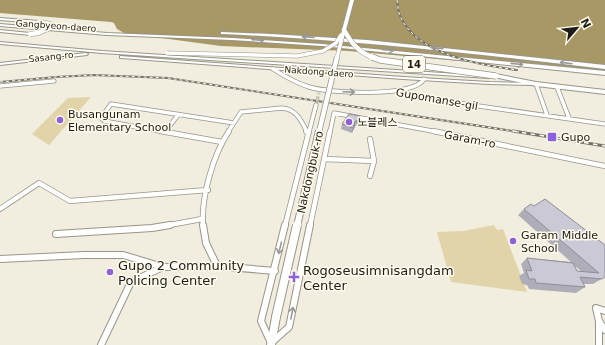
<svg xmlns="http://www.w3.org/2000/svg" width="605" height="345" viewBox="0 0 605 345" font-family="'DejaVu Sans','Noto Sans KR',sans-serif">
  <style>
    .green { fill: #e1d4a8 }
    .water { fill: #a79865 }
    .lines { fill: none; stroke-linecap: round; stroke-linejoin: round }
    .minor-tunnel { stroke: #c6c3b7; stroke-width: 3.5; stroke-dasharray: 3.5 2; stroke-linecap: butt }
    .minor-far2-casing { stroke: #999588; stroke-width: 5 }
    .minor-far1-casing { stroke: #999588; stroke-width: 6 }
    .minor-casing { stroke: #999588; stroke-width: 8 }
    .secondary-casing { stroke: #999588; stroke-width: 2 }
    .primary-casing { stroke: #999588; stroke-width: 2 }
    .trunk-casing { stroke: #999588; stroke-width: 2 }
    .minor-far2 { stroke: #fff; stroke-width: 3.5 }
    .minor-far1 { stroke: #fff; stroke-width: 4.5 }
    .minor { stroke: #fff; stroke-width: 6 }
    .secondary { fill: #fff; fill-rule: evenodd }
    .primary { fill: #fff; fill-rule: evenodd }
    .trunk { fill: #fff; fill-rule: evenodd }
    .rail-far1-casing { stroke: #747269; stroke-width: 2 }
    .rail-casing { stroke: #747269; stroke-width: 3 }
    .rail-far1 { stroke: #fffbec; stroke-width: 1; stroke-dasharray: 3; stroke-linecap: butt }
    .rail { stroke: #fffbec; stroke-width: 1.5; stroke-dasharray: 4.5; stroke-linecap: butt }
    .secondary-bridge-far3-casing { stroke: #999588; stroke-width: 4.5; stroke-linecap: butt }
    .secondary-bridge-far2-casing { stroke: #999588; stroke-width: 6; stroke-linecap: butt }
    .secondary-bridge-far1-casing { stroke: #999588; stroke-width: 8; stroke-linecap: butt }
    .secondary-bridge-casing { stroke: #999588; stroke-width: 10; stroke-linecap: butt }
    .primary-bridge-far1-casing { stroke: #999588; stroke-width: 5.5; stroke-linecap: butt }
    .primary-bridge-casing { stroke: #999588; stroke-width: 7; stroke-linecap: butt }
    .trunk-bridge-casing { stroke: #999588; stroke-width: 5.5; stroke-linecap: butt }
    .secondary-bridge-far3 { stroke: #fff; stroke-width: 3.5 }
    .secondary-bridge-far2 { stroke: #fff; stroke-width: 4.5 }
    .secondary-bridge-far1 { stroke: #fff; stroke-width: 6 }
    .secondary-bridge { stroke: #fff; stroke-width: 8 }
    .primary-bridge-far1 { stroke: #fff; stroke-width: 4.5 }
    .primary-bridge { stroke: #fff; stroke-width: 5.5 }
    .trunk-bridge { stroke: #fff; stroke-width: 4.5 }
    .wall { fill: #afadb8; fill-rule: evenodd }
    .shaded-wall { fill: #8f8d96 }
    .building { fill: #ccc9d6; stroke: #8f8d96 }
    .oneway { stroke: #999896 }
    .poi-dot { fill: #8c61db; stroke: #fffbec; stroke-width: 1.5 }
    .labels { text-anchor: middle; stroke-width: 3; stroke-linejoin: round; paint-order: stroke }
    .far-street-label { font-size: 9px; fill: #1c1b16; stroke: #fffbec }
    .shield { fill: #fffbec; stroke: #605e56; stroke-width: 1 }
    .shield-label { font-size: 10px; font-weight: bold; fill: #1c1b16 }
    .street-label { font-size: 11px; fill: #1c1b16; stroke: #fffbec }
    .poi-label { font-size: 11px; fill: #1c1b16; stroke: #fffbec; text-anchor: start }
    .near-poi-label { font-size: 13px; fill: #1c1b16; stroke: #fffbec; text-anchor: start }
  </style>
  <rect width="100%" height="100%" fill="#f1eddf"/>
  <path class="green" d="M 91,97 L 49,145 L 32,134 L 68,98 Z
    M 494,225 L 497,230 L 503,229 L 527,292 L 451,282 L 437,232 L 464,231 Z"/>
  <path class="water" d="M 0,0 L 605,0 L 605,71 L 460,61 L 348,51 L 221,46 L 124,33 L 117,29 L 114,23 L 111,22 L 0,13 Z"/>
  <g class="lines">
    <path class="minor-tunnel" d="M 316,105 L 319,93"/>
    <g class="minor-far2-casing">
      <path id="minor-far2" d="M 273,69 C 284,76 296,83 309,87 C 328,93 413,98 424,79
        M 536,84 L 547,115
        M 0,86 L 54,81
        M 557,87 L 569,118
        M 399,90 L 412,95 L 444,101 L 605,124
        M 165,132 L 178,115
        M 165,132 L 104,121 L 101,118 L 111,104 L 234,123
        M 228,132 L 241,112 L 282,108 C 296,109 301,120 307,132
        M 309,132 L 316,105
        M 330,132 L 334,113 L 438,132"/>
    </g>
    <g class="minor-far1-casing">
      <path id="minor-far1" d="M 160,131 L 222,142
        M 306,131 L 308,134
        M 433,131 L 605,166
        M 370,139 L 374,161
        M 324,159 L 374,161 L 370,176
        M 0,209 L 39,183 L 70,201 L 208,190
        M 164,226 L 202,219
        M 203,226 C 201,197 213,155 229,131
        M 285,226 L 309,131
        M 310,226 L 330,131"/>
    </g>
    <g class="minor-casing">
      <path id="minor" d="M 203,225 L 206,243 L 217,266
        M 285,225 L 261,321 L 271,343 L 289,327 L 310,225
        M 56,234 L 152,228 L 170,225
        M 0,259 L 84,255 L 123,255 L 163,267 L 217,266 L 275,271
        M 596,308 L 599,321 L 599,345
        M 596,308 L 605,311
        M 599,321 L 605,330
        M 101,345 L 131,282 L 163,267"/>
    </g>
    <g class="secondary-casing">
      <path id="secondary" d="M 0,42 L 102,51 L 489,76 L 491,77 L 489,78 L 102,53 L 0,44 Z
        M 86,53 L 88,54 L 87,55 L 0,65 L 0,63 Z
        M 120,56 L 403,77 L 489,82 L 535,83 L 537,84 L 535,85 L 489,84 L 403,79 L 121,58 L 120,58 Z
        M 276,313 L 279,314 L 280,317 L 275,345 L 267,345 L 272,317 L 273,314 Z"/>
    </g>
    <g class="primary-casing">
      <path id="primary" d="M 350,0 L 354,0 L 346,30 L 344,31 L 342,30 Z
        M 496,74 L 536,82 L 605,90 L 605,94 L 536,86 L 494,77 L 494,75 Z"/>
    </g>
    <g class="trunk-casing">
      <path id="trunk" d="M 0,18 L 39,21 L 41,22 L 39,23 L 0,20 Z
        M 0,24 L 107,33 L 232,38 L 322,44 L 605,71 L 605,75 L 322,46 L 232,40 L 107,35 L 0,26 Z
        M 0,30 L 30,33 L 32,34 L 30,35 L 0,32 Z
        M 221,32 L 271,34 L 367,40 L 605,65 L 605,69 C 478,54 351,40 223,34 L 221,34 Z"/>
    </g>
    <use href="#minor-far2" class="minor-far2"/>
    <use href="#minor-far1" class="minor-far1"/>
    <use href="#minor" class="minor"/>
    <use href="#secondary" class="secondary"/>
    <use href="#primary" class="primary"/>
    <use href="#trunk" class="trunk"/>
    <g class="rail-far1-casing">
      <path id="rail-far1" d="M 397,0 C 398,6 398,13 401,18 C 419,55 480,65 517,70
        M 0,82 L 56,77 L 94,75 L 168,78 L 519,132"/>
    </g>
    <g class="rail-casing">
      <path id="rail" d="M 513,131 L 605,146"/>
    </g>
    <use href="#rail-far1" class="rail-far1"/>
    <use href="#rail" class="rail"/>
    <g class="secondary-bridge-far3-casing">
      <path id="secondary-bridge-far3" d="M 167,53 L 297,56 L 323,51 L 336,43 L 341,35
        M 337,58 L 344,30"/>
    </g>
    <g class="secondary-bridge-far2-casing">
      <path id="secondary-bridge-far2" d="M 319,132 L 337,57"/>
    </g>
    <g class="secondary-bridge-far1-casing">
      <path id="secondary-bridge-far1" d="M 297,226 L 319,131"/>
    </g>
    <g class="secondary-bridge-casing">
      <path id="secondary-bridge" d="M 276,317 L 297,225"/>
    </g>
    <g class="primary-bridge-far1-casing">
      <path id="primary-bridge-far1" d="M 344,30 C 352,44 359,53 375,58"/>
    </g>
    <g class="primary-bridge-casing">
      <path id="primary-bridge" d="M 372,57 L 380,60 L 496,76"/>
    </g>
    <g class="trunk-bridge-casing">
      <path id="trunk-bridge" d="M 30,34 L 38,33 L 50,28 L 50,24 L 39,22"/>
    </g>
    <use href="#secondary-bridge-far3" class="secondary-bridge-far3"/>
    <use href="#secondary-bridge-far2" class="secondary-bridge-far2"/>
    <use href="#secondary-bridge-far1" class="secondary-bridge-far1"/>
    <use href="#secondary-bridge" class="secondary-bridge"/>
    <use href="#primary-bridge-far1" class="primary-bridge-far1"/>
    <use href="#primary-bridge" class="primary-bridge"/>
    <use href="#trunk-bridge" class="trunk-bridge"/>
  </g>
  <path class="wall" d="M 360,116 L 360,121 L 356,126 L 355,126 L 352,133 L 341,129 L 342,124 Z
    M 524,209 L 605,277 L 593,284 L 583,284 L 585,287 L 576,293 L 529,289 L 527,285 L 522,284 L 519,276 L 524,273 L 521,264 L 527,258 L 571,262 L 518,215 ZM 575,266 L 581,271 L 577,271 Z"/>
  <path class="shaded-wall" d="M 360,116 L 360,121 L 356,126 L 357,121 Z
    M 355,121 L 355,126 L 352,133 L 353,128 Z"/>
  <path class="building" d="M 349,114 L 360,116 L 357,121 L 355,121 L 353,128 L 342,124 Z
    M 545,199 L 605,245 L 605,277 L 602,279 L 580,277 L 585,287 L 536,283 L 535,279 L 529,279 L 526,270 L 532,271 L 527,258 L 573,263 L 577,271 L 599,273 L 524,209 L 531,204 L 534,206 Z"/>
  <defs><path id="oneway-shaft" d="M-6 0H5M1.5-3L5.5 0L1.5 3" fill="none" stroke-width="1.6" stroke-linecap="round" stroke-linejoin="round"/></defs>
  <g class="oneway">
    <use href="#oneway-shaft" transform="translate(308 37) rotate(-176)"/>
    <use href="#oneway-shaft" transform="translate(258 40) rotate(4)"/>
    <use href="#oneway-shaft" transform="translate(437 48) rotate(-173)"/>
    <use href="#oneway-shaft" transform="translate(388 50) rotate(6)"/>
    <use href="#oneway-shaft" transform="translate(566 63) rotate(-173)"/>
    <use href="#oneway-shaft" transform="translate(517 64) rotate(6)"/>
    <use href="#oneway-shaft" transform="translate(349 92) rotate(2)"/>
    <use href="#oneway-shaft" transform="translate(280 248) rotate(104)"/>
    <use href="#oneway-shaft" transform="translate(292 313) rotate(-79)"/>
  </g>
  <g class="poi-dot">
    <circle cx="60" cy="120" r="4"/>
    <circle cx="349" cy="122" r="4"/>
    <rect x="547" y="132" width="10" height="10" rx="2"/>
    <circle cx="513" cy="241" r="4"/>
    <circle cx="110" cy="272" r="4"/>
    <path d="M292 271h4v4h4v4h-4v4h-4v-4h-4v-4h4z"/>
  </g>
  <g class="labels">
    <g class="far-street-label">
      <text transform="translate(56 26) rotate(4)" y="3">Gangbyeon-daero</text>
      <text transform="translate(51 57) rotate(-6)" y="3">Sasang-ro</text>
      <text transform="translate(319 72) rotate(4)" y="3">Nakdong-daero</text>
    </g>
    <rect class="shield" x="403" y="56" width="22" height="16" rx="3"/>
    <g class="shield-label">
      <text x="414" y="68">14</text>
    </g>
    <g class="street-label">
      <text transform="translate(437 99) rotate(10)" y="4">Gupomanse-gil</text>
      <text transform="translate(470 139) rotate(11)" y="4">Garam-ro</text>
      <text transform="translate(310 172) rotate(-77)" y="4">Nakdongbuk-ro</text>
    </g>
    <g class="poi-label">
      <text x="68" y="118">Busangunam<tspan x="68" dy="13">Elementary School</tspan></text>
      <text x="357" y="126">노블레스</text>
      <text x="561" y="141">Gupo</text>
      <text x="521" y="239">Garam Middle<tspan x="521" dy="13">School</tspan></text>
    </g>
    <g class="near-poi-label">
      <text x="118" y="270">Gupo 2 Community<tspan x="118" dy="15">Policing Center</tspan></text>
      <text x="303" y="275">Rogoseusimnisangdam<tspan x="303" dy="15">Center</tspan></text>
    </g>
  </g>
  <g transform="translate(577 28) rotate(62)" stroke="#fffbec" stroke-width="3" paint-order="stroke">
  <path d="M0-3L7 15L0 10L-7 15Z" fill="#1c1b16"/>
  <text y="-6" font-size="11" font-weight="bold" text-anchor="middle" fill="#1c1b16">N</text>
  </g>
</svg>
